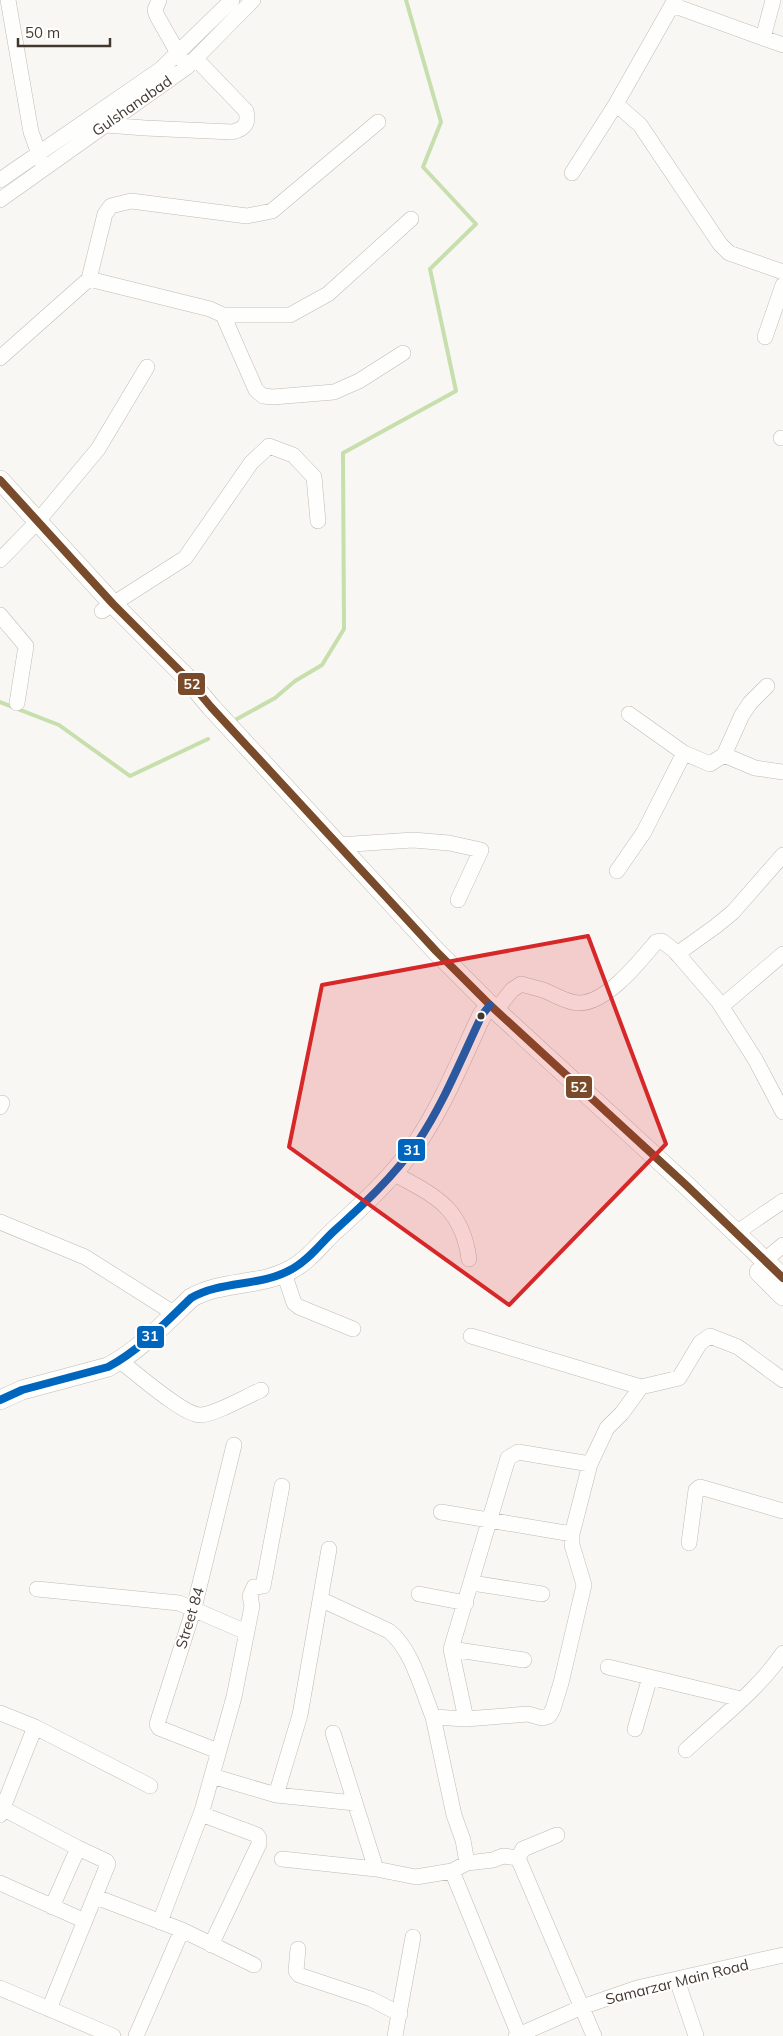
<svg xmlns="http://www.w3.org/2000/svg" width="783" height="2036" viewBox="0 0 783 2036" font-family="Mulish,sans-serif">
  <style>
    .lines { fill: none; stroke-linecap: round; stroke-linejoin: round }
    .stream { stroke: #c6dfac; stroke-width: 4 }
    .minor-casing { stroke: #c0bab4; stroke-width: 16 }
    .major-casing { stroke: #c0bab4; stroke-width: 20 }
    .minor { stroke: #fefefd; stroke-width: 15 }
    .major { stroke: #fefefd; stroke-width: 19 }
    .bus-1-casing { stroke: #fff; stroke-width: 11 }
    .bus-2-casing { stroke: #fff; stroke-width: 11 }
    .bus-1 { stroke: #7a4b2a; stroke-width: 8 }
    .bus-2 { stroke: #0065bd; stroke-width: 8 }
    .marked { fill: #d62828; fill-opacity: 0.2; stroke: #d62828; stroke-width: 4; stroke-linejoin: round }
    .bus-dot { fill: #43382d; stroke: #fff; stroke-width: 2 }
    .labels { text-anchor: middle; stroke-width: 4; stroke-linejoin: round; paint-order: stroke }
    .street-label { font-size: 15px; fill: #43382d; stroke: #fff }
    .line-badge { stroke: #fff; stroke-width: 2 }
    .badge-label { font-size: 14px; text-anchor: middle; font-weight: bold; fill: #fff }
  </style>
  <rect width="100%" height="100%" fill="#f9f7f4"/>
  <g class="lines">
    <path class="stream" d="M 0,702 L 59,725 L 130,776 L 208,739
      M 237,719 L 275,698 L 295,681 L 322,665 L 344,629 L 343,453 L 456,391 L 430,269 L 476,224 L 423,167 L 441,122 L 406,0"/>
    <g class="minor-casing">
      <path id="minor" d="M 8,0 L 31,132 L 42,162
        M 159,0 L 155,10 L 157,16 L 182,60
        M 672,5 L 783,45
        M 763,38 L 773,0
        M 616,104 L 640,125 L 720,244 L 729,253 L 783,272
        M 106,125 L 145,128 L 232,132 C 245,129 249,123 246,111 L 196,59
        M 572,173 L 616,104 L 675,0
        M 0,180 L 161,69 L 232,0
        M 0,200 L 187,67 L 253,0
        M 89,279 L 210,309 L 223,315 L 256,390 L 263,396 L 273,397 L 334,392 L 359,381 L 403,353
        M 223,315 L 290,315 L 328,294 L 411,219
        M 765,337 L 783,285
        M 0,358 L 89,279 L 105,214 L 111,206 L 131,201 L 247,216 L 272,211 L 378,122
        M 781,438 L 783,438
        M 0,560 L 38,521 L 98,449 L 147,367
        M 102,611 L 185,558 L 251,463 L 269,446 L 293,455 L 314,477 L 318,521
        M 0,615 L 26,646 L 17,703
        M 629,714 L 684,753 L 710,764 L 724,755 L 742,715 L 750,703 L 767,686
        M 724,755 L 755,768 L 783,772
        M 338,845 L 413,840 L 449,843 L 481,850 L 458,900
        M 617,871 L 644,832 L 684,753
        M 677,954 L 716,926 L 733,912 L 783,855
        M 722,1006 L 783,954
        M 496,1010 L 512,990 L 521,984 C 528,986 536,988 543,990 C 554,994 567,1003 579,1003 C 607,1003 640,961 656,942 L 662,941 L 675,951 L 718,1001 L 755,1059 L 783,1112
        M 0,1107 L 2,1103
        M 393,1173 C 435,1196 462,1207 469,1259
        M 0,1222 L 85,1257 L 175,1314
        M 736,1233 L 783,1201
        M 765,1260 L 783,1245
        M 284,1273 L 294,1303 L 299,1307 L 353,1329
        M 471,1336 L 641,1387
        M 120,1361 C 135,1372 183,1415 200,1415 C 214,1415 247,1396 261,1390
        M 441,1512 L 572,1534
        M 689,1543 L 696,1490 L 700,1487 L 783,1511
        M 472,1583 L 542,1594
        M 37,1589 L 179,1603 L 246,1632
        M 419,1594 L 466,1603
        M 320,1599 L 389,1631 C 412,1649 422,1690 433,1717
        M 451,1649 L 524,1660
        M 608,1667 L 741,1699
        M 0,1713 L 35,1727 L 150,1786
        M 466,1719 L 451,1649 L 508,1458 L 518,1452 L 590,1464
        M 635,1729 L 650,1677
        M 333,1733 L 376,1869
        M 686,1750 C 718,1720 759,1689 783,1653
        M 218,1751 L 159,1728 L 157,1724 L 194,1608 L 234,1445
        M 212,1776 L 276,1795 L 355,1803
        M 276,1795 L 300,1715 L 329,1549
        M 0,1807 L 78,1848 L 106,1861 L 108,1864 L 49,2009
        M 201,1814 L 257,1835 L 259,1838 L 259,1844 L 211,1945
        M 0,1815 L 35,1727
        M 557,1835 L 523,1849 L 518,1858 L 594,2036
        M 282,1859 L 376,1869 L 416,1877 L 452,1871 L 467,1863 L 493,1860 L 503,1856 L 518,1858
        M 467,1863 L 463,1840 L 454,1815 L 433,1717 L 466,1719 L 528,1714 L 542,1718 L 549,1716 L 553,1709 L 561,1683 L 584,1585 L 572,1545 L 572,1534 L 590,1464 L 607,1428 L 622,1413 L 641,1387 L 679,1378 L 700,1343 L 710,1336 L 738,1347 L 783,1380
        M 452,1871 L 519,2035
        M 0,1883 L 85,1921
        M 96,1897 L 182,1930 L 254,1965
        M 52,1907 L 78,1848
        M 160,1922 L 202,1811 L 234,1697 L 252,1606 L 250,1596 L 254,1587 L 263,1586 L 282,1486
        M 298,1949 L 296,1971 L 299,1975 L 371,1999 L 400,2014
        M 677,1980 L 696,2036
        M 0,1988 L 113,2036
        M 136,2036 L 182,1930
        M 395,2036 L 413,1937
        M 516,2036 L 582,2007 L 637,1988 L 783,1955"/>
    </g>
    <g class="major-casing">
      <path id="major" d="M 0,480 L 113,604 L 185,676 L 211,707 L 436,951 L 490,1005 L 686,1185 L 783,1278
        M 759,1272 L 783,1296
        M 0,1400 L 22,1390 L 108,1367 C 140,1350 166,1322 191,1298 C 222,1280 261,1287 292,1269 C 309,1260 321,1243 334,1231 C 364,1204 394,1176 417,1143 C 444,1103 462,1057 482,1015 L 490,1005"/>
    </g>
    <use href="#minor" class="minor"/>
    <use href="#major" class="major"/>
    <g class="bus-1-casing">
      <path id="bus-1" d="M 0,480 L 113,604 L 185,676 L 211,707 L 436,951 L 490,1005 L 686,1185 L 783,1278"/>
    </g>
    <g class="bus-2-casing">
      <path id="bus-2" d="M 0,1400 L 22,1390 L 108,1367 C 140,1350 166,1322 191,1298 C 222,1280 261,1287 292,1269 C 309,1260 321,1243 334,1231 C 364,1204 394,1176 417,1143 C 444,1103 462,1057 482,1015 L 490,1005"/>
    </g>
    <use href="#bus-1" class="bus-1"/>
    <use href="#bus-2" class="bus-2"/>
  </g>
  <path class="marked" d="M 588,936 L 666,1144 L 509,1305 L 289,1147 L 322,985 Z"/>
  <circle class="bus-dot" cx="481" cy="1016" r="4.5"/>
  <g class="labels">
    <g class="street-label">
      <text transform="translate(132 106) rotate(-35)" y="5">Gulshanabad</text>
      <text transform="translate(190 1618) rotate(-73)" y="5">Street 84</text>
      <text transform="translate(677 1982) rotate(-14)" y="5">Samarzar Main Road</text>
    </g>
  </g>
  <g class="line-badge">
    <rect x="177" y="672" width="29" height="24" rx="5" fill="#7a4b2a"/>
    <rect x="565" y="1075" width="28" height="24" rx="5" fill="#7a4b2a"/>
    <rect x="397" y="1138" width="29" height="24" rx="5" fill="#0065bd"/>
    <rect x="136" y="1325" width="29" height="24" rx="5" fill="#0065bd"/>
  </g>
  <g class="badge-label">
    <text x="192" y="689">52</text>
    <text x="579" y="1092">52</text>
    <text x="412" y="1155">31</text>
    <text x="150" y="1341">31</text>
  </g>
  <path d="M18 38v8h92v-8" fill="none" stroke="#43382d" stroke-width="2.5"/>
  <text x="25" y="38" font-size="15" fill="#43382d" stroke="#ffffff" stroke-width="4" paint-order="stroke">50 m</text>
</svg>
